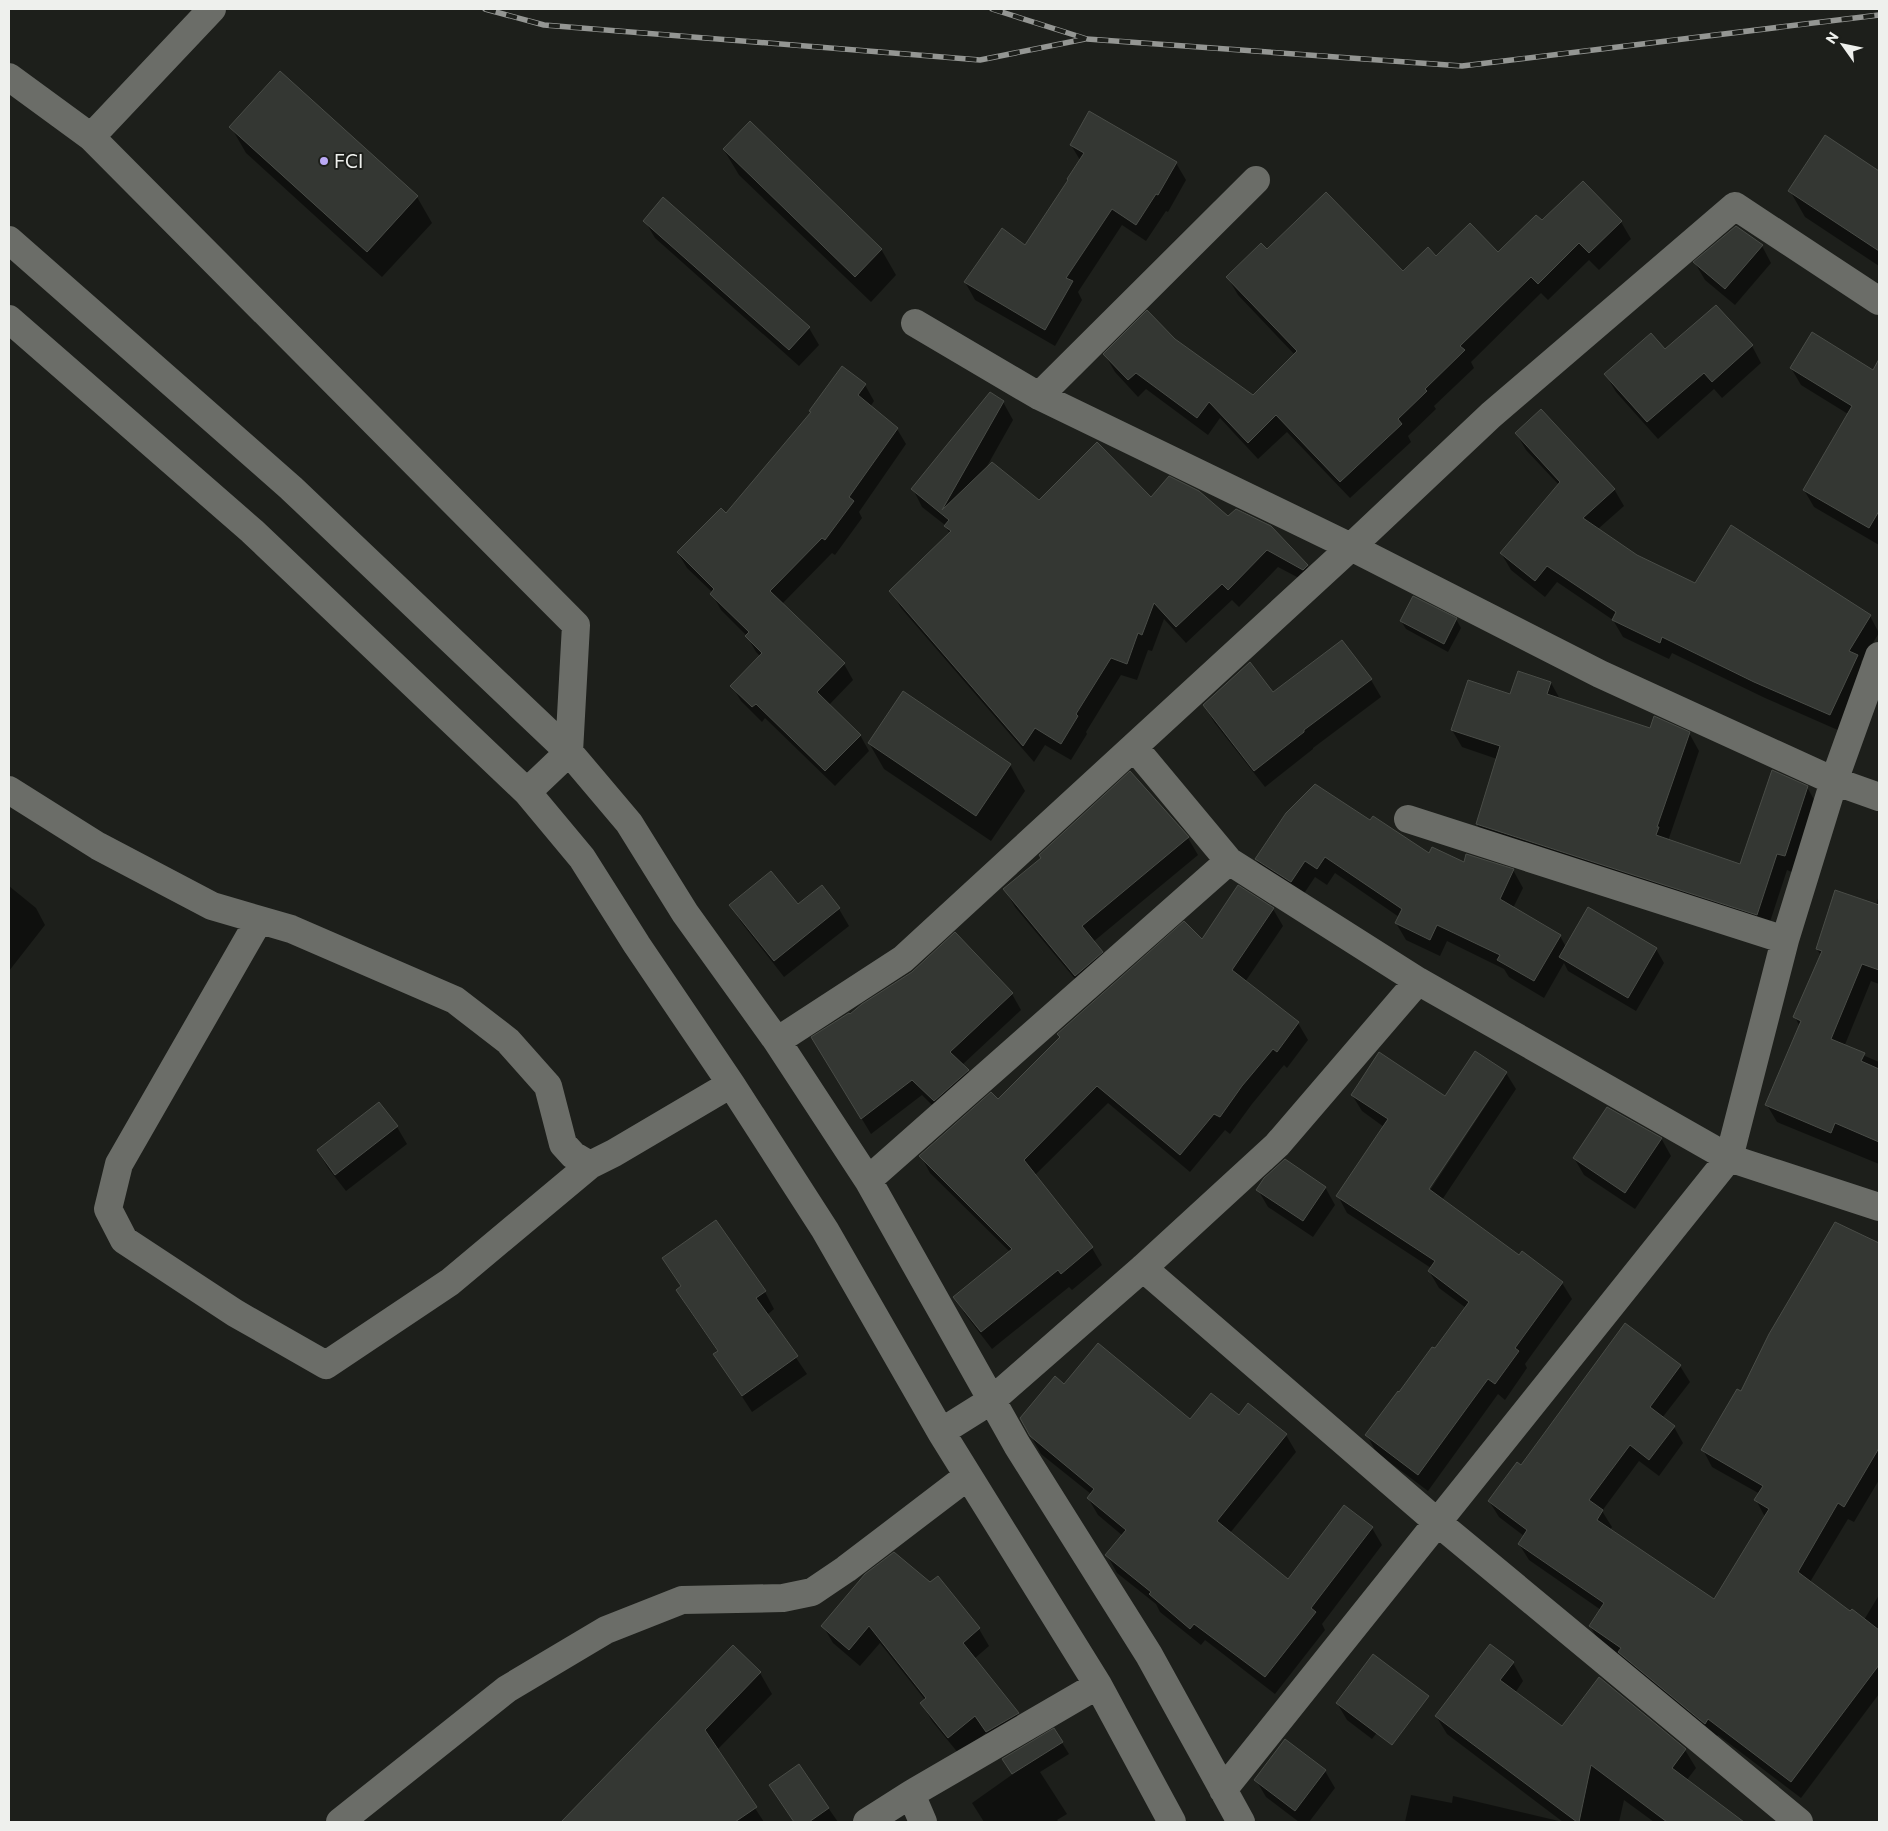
<svg xmlns="http://www.w3.org/2000/svg" width="1888" height="1831" viewBox="0 0 1888 1831" font-family="Commissioner,sans-serif">
  <style>
    .shadow { fill: #0007; fill-rule: evenodd }
    .building { fill: #343733; stroke: #494c47 }
    .lines { fill: none; stroke-linecap: round; stroke-linejoin: round }
    .minor { stroke: #6b6d68; stroke-width: 28 }
    .rail-casing { stroke: #949693; stroke-width: 5.5 }
    .rail { stroke: #1d1f1b; stroke-width: 4; stroke-dasharray: 11; stroke-linecap: butt }
    .poi-dot { fill: #bbaaf6; stroke: #1d1f1b; stroke-width: 2 }
    .labels { text-anchor: middle; stroke-width: 4; stroke-linejoin: round; paint-order: stroke }
    .poi-label { font-size: 19px; fill: #eef0ed; stroke: #1d1f1b; text-anchor: start }
  </style>
  <rect width="100%" height="100%" fill="#1d1f1b"/>
  <path class="shadow" d="M 231,127 L 417,197 L 432,223 L 382,277 L 246,153 Z
    M 1825,137 L 1879,172 L 1879,266 L 1805,217 L 1790,191 Z
    M 1071,145 L 1176,163 L 1186,180 L 1168,212 L 1166,211 L 1146,241 L 1122,225 L 1078,292 L 1082,300 L 1055,346 L 975,300 L 965,282 L 1026,246 L 1069,181 L 1080,160 Z
    M 724,150 L 881,249 L 896,275 L 871,302 L 739,175 Z
    M 645,221 L 809,328 L 819,345 L 799,366 L 655,238 Z
    M 1542,222 L 1621,222 L 1631,239 L 1599,270 L 1589,260 L 1548,300 L 1541,293 L 1471,362 L 1474,368 L 1434,406 L 1436,409 L 1408,436 L 1411,442 L 1350,498 L 1287,432 L 1258,459 L 1220,418 L 1208,435 L 1146,389 L 1138,397 L 1115,372 L 1105,355 L 1174,340 L 1253,396 L 1295,355 L 1238,295 L 1228,278 L 1267,251 L 1403,273 L 1436,258 L 1498,254 Z
    M 1762,246 L 1771,263 L 1735,305 L 1705,280 L 1695,263 Z
    M 1812,334 L 1879,375 L 1879,545 L 1814,507 L 1804,490 L 1848,414 L 1801,385 L 1791,368 Z
    M 1752,346 L 1761,363 L 1722,398 L 1714,389 L 1658,439 L 1616,392 L 1606,375 L 1665,351 Z
    M 865,385 L 874,401 L 870,407 L 897,429 L 906,444 L 859,512 L 862,518 L 835,555 L 832,553 L 782,604 L 844,664 L 853,680 L 829,705 L 860,735 L 869,751 L 835,786 L 765,718 L 762,722 L 741,701 L 732,686 L 760,656 L 756,652 L 747,636 L 721,610 L 712,594 L 713,593 L 687,568 L 678,553 L 726,515 Z
    M 990,393 L 1003,402 L 1013,420 L 986,468 L 1039,502 L 1151,498 L 1271,527 L 1307,566 L 1317,583 L 1314,586 L 1278,567 L 1239,607 L 1232,600 L 1186,643 L 1164,619 L 1152,651 L 1148,650 L 1137,680 L 1121,675 L 1086,732 L 1087,734 L 1071,760 L 1045,745 L 1034,762 L 901,608 L 891,591 L 950,534 L 945,525 L 922,507 L 913,489 Z
    M 1516,433 L 1614,489 L 1624,506 L 1598,529 L 1636,556 L 1696,585 L 1870,616 L 1879,633 L 1861,662 L 1867,672 L 1840,731 L 1765,698 L 1672,653 L 1669,659 L 1623,637 L 1613,620 L 1557,582 L 1545,597 L 1511,570 L 1501,553 L 1559,485 L 1526,450 Z
    M 1456,619 L 1461,628 L 1448,652 L 1406,629 L 1401,621 Z
    M 1342,641 L 1371,680 L 1381,697 L 1313,748 L 1313,749 L 1265,787 L 1214,722 L 1204,705 L 1273,693 Z
    M 1551,683 L 1560,699 L 1651,730 L 1689,733 L 1699,751 L 1668,841 L 1741,865 L 1807,787 L 1817,805 L 1794,873 L 1787,870 L 1767,931 L 1487,841 L 1477,824 L 1497,759 L 1462,747 L 1452,730 L 1511,696 Z
    M 869,743 L 1010,765 L 1025,791 L 991,841 L 884,769 Z
    M 1370,822 L 1429,855 L 1464,864 L 1513,870 L 1523,888 L 1513,908 L 1560,936 L 1566,947 L 1656,949 L 1664,963 L 1636,1011 L 1568,971 L 1564,963 L 1544,998 L 1509,977 L 1504,969 L 1447,941 L 1440,956 L 1406,940 L 1396,923 L 1399,917 L 1335,873 L 1327,885 L 1315,877 L 1301,898 L 1266,876 L 1256,859 Z
    M 1188,838 L 1198,855 L 1093,942 L 1102,952 L 1112,970 L 1086,992 L 1015,907 L 1005,890 Z
    M 9,886 L 36,908 L 45,925 L 9,971 Z
    M 1879,895 L 1879,984 L 1871,981 L 1844,1047 L 1879,1062 L 1879,1164 L 1777,1122 L 1767,1105 L 1800,1027 L 1795,1017 L 1821,956 L 1817,949 L 1876,905 Z
    M 731,905 L 839,909 L 849,926 L 784,977 L 741,922 Z
    M 1273,909 L 1283,926 L 1245,982 L 1298,1023 L 1308,1040 L 1287,1068 L 1284,1065 L 1252,1104 L 1230,1134 L 1225,1130 L 1190,1172 L 1108,1103 L 1035,1175 L 1092,1248 L 1102,1265 L 1072,1290 L 1069,1287 L 992,1349 L 965,1314 L 955,1297 L 1010,1252 L 930,1173 L 921,1156 L 998,1101 L 1061,1038 L 1058,1034 L 1202,940 Z
    M 1012,994 L 1021,1010 L 962,1065 L 968,1071 L 977,1087 L 943,1116 L 922,1095 L 871,1134 L 822,1053 Z
    M 1506,1073 L 1516,1089 L 1442,1200 L 1519,1257 L 1562,1283 L 1572,1299 L 1525,1364 L 1527,1368 L 1505,1400 L 1498,1394 L 1428,1491 L 1376,1452 L 1367,1435 L 1435,1350 L 1466,1308 L 1439,1288 L 1429,1271 L 1431,1268 L 1347,1213 L 1338,1196 L 1384,1127 L 1362,1111 L 1352,1095 L 1445,1098 ZM 1501,1078 L 1504,1078 L 1427,1195 L 1425,1194 Z
    M 379,1104 L 397,1127 L 407,1144 L 346,1191 L 328,1168 L 318,1151 Z
    M 1661,1138 L 1671,1156 L 1635,1209 L 1584,1175 L 1574,1158 Z
    M 1325,1187 L 1335,1205 L 1313,1237 L 1268,1207 L 1258,1190 Z
    M 716,1222 L 765,1292 L 774,1309 L 767,1315 L 807,1374 L 752,1412 L 715,1355 L 718,1352 L 687,1307 L 677,1290 L 682,1287 L 664,1258 Z
    M 1835,1224 L 1879,1245 L 1879,1480 L 1854,1522 L 1848,1519 L 1810,1582 L 1850,1613 L 1864,1620 L 1879,1595 L 1879,1694 L 1801,1798 L 1718,1735 L 1715,1739 L 1629,1668 L 1623,1658 L 1600,1643 L 1590,1626 L 1601,1610 L 1529,1560 L 1519,1544 L 1524,1536 L 1499,1517 L 1489,1501 L 1521,1466 L 1626,1325 L 1680,1366 L 1690,1382 L 1662,1418 L 1674,1427 L 1683,1443 L 1659,1476 L 1639,1461 L 1602,1511 L 1612,1527 L 1610,1530 L 1715,1601 L 1765,1517 L 1756,1500 L 1760,1494 L 1712,1467 L 1703,1450 L 1741,1393 Z
    M 1064,1386 L 1190,1421 L 1239,1416 L 1286,1435 L 1296,1452 L 1230,1533 L 1288,1581 L 1372,1528 L 1382,1545 L 1322,1624 L 1325,1630 L 1275,1694 L 1205,1640 L 1201,1645 L 1160,1612 L 1156,1604 L 1117,1573 L 1107,1555 L 1123,1536 L 1098,1515 L 1088,1498 L 1091,1494 L 1041,1454 L 1021,1418 Z
    M 938,1578 L 979,1629 L 989,1646 L 974,1659 L 1018,1714 L 1027,1731 L 996,1749 L 986,1733 L 959,1754 L 932,1721 L 922,1704 L 926,1701 L 880,1643 L 860,1666 L 833,1643 L 823,1626 L 930,1584 Z
    M 733,1647 L 760,1673 L 772,1694 L 717,1750 L 764,1822 L 562,1822 Z
    M 1513,1663 L 1523,1681 L 1515,1693 L 1562,1728 L 1685,1750 L 1696,1768 L 1686,1781 L 1741,1822 L 1654,1822 L 1624,1800 L 1619,1822 L 1405,1822 L 1411,1795 L 1452,1803 L 1453,1796 L 1563,1822 L 1447,1734 L 1436,1716 Z
    M 1408,1692 L 1372,1739 L 1347,1720 L 1337,1703 Z
    M 1054,1730 L 1069,1754 L 1040,1772 L 1067,1814 L 1057,1820 L 1059,1822 L 984,1822 L 972,1803 L 1013,1774 L 1004,1759 Z
    M 799,1766 L 838,1822 L 794,1822 L 771,1786 Z
    M 1325,1771 L 1335,1788 L 1309,1822 L 1299,1822 L 1266,1797 L 1256,1780 Z"/>
  <path class="building" d="M 280,71 L 418,196 L 367,252 L 229,127 Z
    M 1089,111 L 1177,162 L 1158,195 L 1156,194 L 1136,225 L 1112,209 L 1066,278 L 1073,281 L 1045,330 L 964,282 L 1002,228 L 1025,245 L 1068,180 L 1067,179 L 1084,153 L 1070,145 Z
    M 750,121 L 882,249 L 855,277 L 723,149 Z
    M 1825,135 L 1879,171 L 1879,251 L 1788,191 Z
    M 1583,181 L 1622,221 L 1589,253 L 1579,243 L 1538,284 L 1531,277 L 1460,346 L 1465,350 L 1425,389 L 1427,391 L 1398,419 L 1402,424 L 1340,482 L 1276,415 L 1248,443 L 1209,402 L 1197,418 L 1136,373 L 1128,380 L 1103,354 L 1147,310 L 1175,339 L 1253,395 L 1297,351 L 1226,277 L 1261,243 L 1267,249 L 1326,192 L 1403,271 L 1428,247 L 1436,256 L 1470,223 L 1498,252 L 1536,215 L 1542,220 Z
    M 663,197 L 810,327 L 789,350 L 643,221 Z
    M 1736,226 L 1763,245 L 1725,289 L 1693,262 Z
    M 1716,305 L 1753,345 L 1712,382 L 1704,373 L 1647,422 L 1604,374 L 1651,333 L 1665,349 Z
    M 1812,332 L 1873,370 L 1879,359 L 1879,511 L 1869,528 L 1803,490 L 1852,406 L 1790,368 Z
    M 842,366 L 866,384 L 858,395 L 898,428 L 849,497 L 854,501 L 825,540 L 822,538 L 770,591 L 845,663 L 817,692 L 861,735 L 825,771 L 756,704 L 752,707 L 730,686 L 762,653 L 745,636 L 749,632 L 710,594 L 714,589 L 677,552 L 721,508 L 726,513 L 811,412 L 809,411 Z
    M 990,392 L 1004,401 L 942,510 L 992,462 L 1039,500 L 1097,442 L 1151,497 L 1169,476 L 1199,491 L 1228,516 L 1236,509 L 1271,526 L 1308,565 L 1303,570 L 1267,550 L 1228,590 L 1222,584 L 1176,627 L 1154,603 L 1142,635 L 1138,633 L 1127,664 L 1111,658 L 1076,714 L 1078,716 L 1061,744 L 1035,728 L 1023,746 L 889,591 L 951,531 L 944,526 L 949,520 L 911,489 Z
    M 1541,409 L 1615,489 L 1583,518 L 1637,555 L 1695,583 L 1731,525 L 1871,615 L 1849,651 L 1858,655 L 1830,715 L 1754,682 L 1662,637 L 1660,643 L 1612,620 L 1616,612 L 1547,566 L 1535,581 L 1500,553 L 1560,482 L 1515,433 Z
    M 1413,596 L 1457,618 L 1444,644 L 1400,621 Z
    M 1342,640 L 1372,679 L 1304,730 L 1304,732 L 1254,771 L 1203,705 L 1250,662 L 1273,692 Z
    M 1518,671 L 1551,682 L 1547,694 L 1650,728 L 1654,716 L 1690,732 L 1657,827 L 1659,827 L 1656,835 L 1740,864 L 1772,770 L 1808,786 L 1785,856 L 1777,854 L 1757,915 L 1476,824 L 1500,746 L 1451,730 L 1468,680 L 1510,694 Z
    M 903,691 L 1011,764 L 976,816 L 868,743 Z
    M 1130,771 L 1189,837 L 1082,926 L 1103,952 L 1075,976 L 1003,889 L 1041,858 L 1039,855 Z
    M 1315,784 L 1370,820 L 1373,816 L 1429,853 L 1432,847 L 1464,862 L 1466,854 L 1514,869 L 1500,899 L 1561,935 L 1534,981 L 1497,960 L 1500,955 L 1437,925 L 1430,940 L 1395,923 L 1402,909 L 1325,857 L 1317,869 L 1305,861 L 1291,882 L 1255,859 L 1286,813 Z
    M 771,871 L 798,904 L 822,885 L 840,908 L 774,961 L 729,905 Z
    M 1238,885 L 1274,908 L 1232,970 L 1299,1022 L 1277,1052 L 1273,1049 L 1242,1086 L 1220,1117 L 1214,1114 L 1180,1155 L 1097,1086 L 1024,1160 L 1093,1247 L 1061,1274 L 1058,1270 L 981,1332 L 953,1297 L 1012,1249 L 919,1156 L 991,1092 L 998,1099 L 1060,1037 L 1057,1034 L 1184,921 L 1202,939 Z
    M 1835,890 L 1879,905 L 1879,970 L 1862,964 L 1831,1039 L 1865,1053 L 1861,1061 L 1879,1069 L 1879,1142 L 1835,1123 L 1831,1133 L 1765,1105 L 1801,1021 L 1793,1017 L 1822,951 L 1816,949 Z
    M 1588,907 L 1657,948 L 1628,998 L 1559,957 Z
    M 955,932 L 1013,993 L 950,1052 L 969,1070 L 934,1101 L 912,1080 L 861,1119 L 811,1037 L 849,1013 L 850,1014 L 862,1004 L 912,972 Z
    M 1475,1051 L 1507,1072 L 1429,1189 L 1519,1255 L 1522,1251 L 1563,1282 L 1515,1348 L 1519,1351 L 1495,1384 L 1488,1379 L 1418,1475 L 1365,1435 L 1398,1391 L 1399,1392 L 1432,1347 L 1435,1348 L 1469,1302 L 1428,1271 L 1435,1261 L 1336,1196 L 1388,1119 L 1351,1095 L 1379,1052 L 1445,1096 Z
    M 379,1102 L 398,1126 L 335,1175 L 317,1150 Z
    M 1607,1107 L 1662,1138 L 1625,1193 L 1573,1158 Z
    M 1285,1159 L 1326,1187 L 1303,1221 L 1256,1190 L 1264,1178 Z
    M 716,1220 L 766,1291 L 756,1298 L 798,1356 L 742,1396 L 713,1354 L 718,1351 L 676,1290 L 681,1286 L 662,1258 Z
    M 1835,1222 L 1879,1243 L 1879,1448 L 1844,1507 L 1838,1503 L 1798,1572 L 1850,1611 L 1852,1609 L 1879,1630 L 1879,1665 L 1791,1782 L 1708,1719 L 1705,1724 L 1618,1652 L 1621,1648 L 1589,1626 L 1604,1603 L 1518,1544 L 1527,1530 L 1488,1501 L 1517,1462 L 1521,1465 L 1625,1323 L 1681,1365 L 1650,1407 L 1675,1426 L 1649,1460 L 1630,1445 L 1589,1500 L 1603,1510 L 1597,1520 L 1714,1599 L 1769,1509 L 1754,1500 L 1763,1486 L 1701,1450 L 1737,1389 L 1741,1391 L 1769,1334 Z
    M 1098,1343 L 1190,1419 L 1211,1393 L 1239,1415 L 1248,1403 L 1287,1434 L 1217,1521 L 1288,1579 L 1344,1505 L 1373,1527 L 1311,1608 L 1316,1612 L 1265,1677 L 1194,1624 L 1190,1629 L 1149,1594 L 1151,1592 L 1105,1555 L 1126,1530 L 1087,1498 L 1094,1489 L 1030,1436 L 1020,1418 L 1055,1376 L 1064,1384 Z
    M 894,1552 L 930,1582 L 938,1576 L 980,1628 L 963,1643 L 1019,1713 L 986,1732 L 975,1716 L 948,1738 L 920,1703 L 926,1698 L 869,1626 L 849,1650 L 821,1626 L 865,1574 Z
    M 1490,1644 L 1514,1662 L 1500,1680 L 1562,1726 L 1599,1677 L 1686,1749 L 1672,1768 L 1744,1822 L 1667,1822 L 1591,1765 L 1579,1822 L 1577,1822 L 1435,1716 Z
    M 733,1645 L 761,1672 L 705,1730 L 757,1807 L 735,1822 L 561,1822 Z
    M 1373,1654 L 1429,1696 L 1392,1745 L 1336,1703 Z
    M 1054,1728 L 1063,1742 L 1012,1774 L 1002,1759 Z
    M 1285,1739 L 1326,1770 L 1295,1811 L 1254,1780 Z
    M 799,1764 L 829,1808 L 809,1822 L 794,1822 L 769,1785 Z"/>
  <g class="lines">
    <path class="minor" d="M 9,77 L 91,137 L 576,625 L 569,752 L 527,792
      M 91,137 L 212,9
      M 9,240 L 291,488 L 569,752 L 629,823 L 685,913 L 777,1041 L 868,1180 L 1017,1445 L 1149,1655 L 1241,1822
      M 9,319 L 252,531 L 527,792 L 582,858 L 637,945 L 731,1084 L 825,1230 L 941,1432 L 1098,1685 L 1172,1822
      M 915,323 L 1039,396 L 1351,547 L 1600,674 L 1834,781 L 1879,797
      M 1039,396 L 1256,180
      M 1879,656 L 1834,781 L 1785,940 L 1729,1158 L 1879,1207
      M 1134,747 L 1229,861 L 1418,981
      M 9,790 L 98,846 L 212,906 L 291,929 L 455,1000 L 508,1041 L 548,1086 L 563,1144 L 573,1155 L 590,1165 L 614,1153 L 731,1084
      M 1408,819 L 1785,940
      M 259,920 L 119,1164 L 108,1209 L 124,1240 L 235,1313 L 326,1365 L 450,1282 L 590,1165
      M 777,1041 L 903,959 L 1351,547 L 1491,415 L 1735,206 L 1879,301
      M 868,1180 L 1229,861
      M 1143,1268 L 1437,1522 L 1799,1822
      M 941,1432 L 992,1400 L 1143,1268 L 1277,1145 L 1418,981 L 1729,1158 L 1223,1790
      M 911,1794 L 923,1822
      M 340,1822 L 507,1689 L 606,1630 L 682,1600 L 783,1598 L 812,1592 L 846,1569 L 968,1476
      M 867,1822 L 911,1794 L 1098,1685"/>
    <g class="rail-casing">
      <path id="rail" d="M 485,9 L 544,25 L 980,60 L 1085,39
        M 992,9 L 1087,39 L 1462,66 L 1879,15"/>
    </g>
    <use href="#rail" class="rail"/>
  </g>
  <circle class="poi-dot" cx="324" cy="161" r="5"/>
  <g class="labels">
    <g class="poi-label">
      <text x="334" y="168">FCI</text>
    </g>
  </g>
  <rect width="1888" height="1831" fill="none" stroke="#eef0ed" stroke-width="20"/>
  <g transform="translate(1843 45) rotate(303)" stroke="#1d1f1b" stroke-width="4" paint-order="stroke">
  <path d="M0-4L9 19L0 12L-9 19Z" fill="#eef0ed"/>
  <text y="-8" font-size="14" font-weight="bold" text-anchor="middle" fill="#eef0ed">N</text>
  </g>
</svg>
